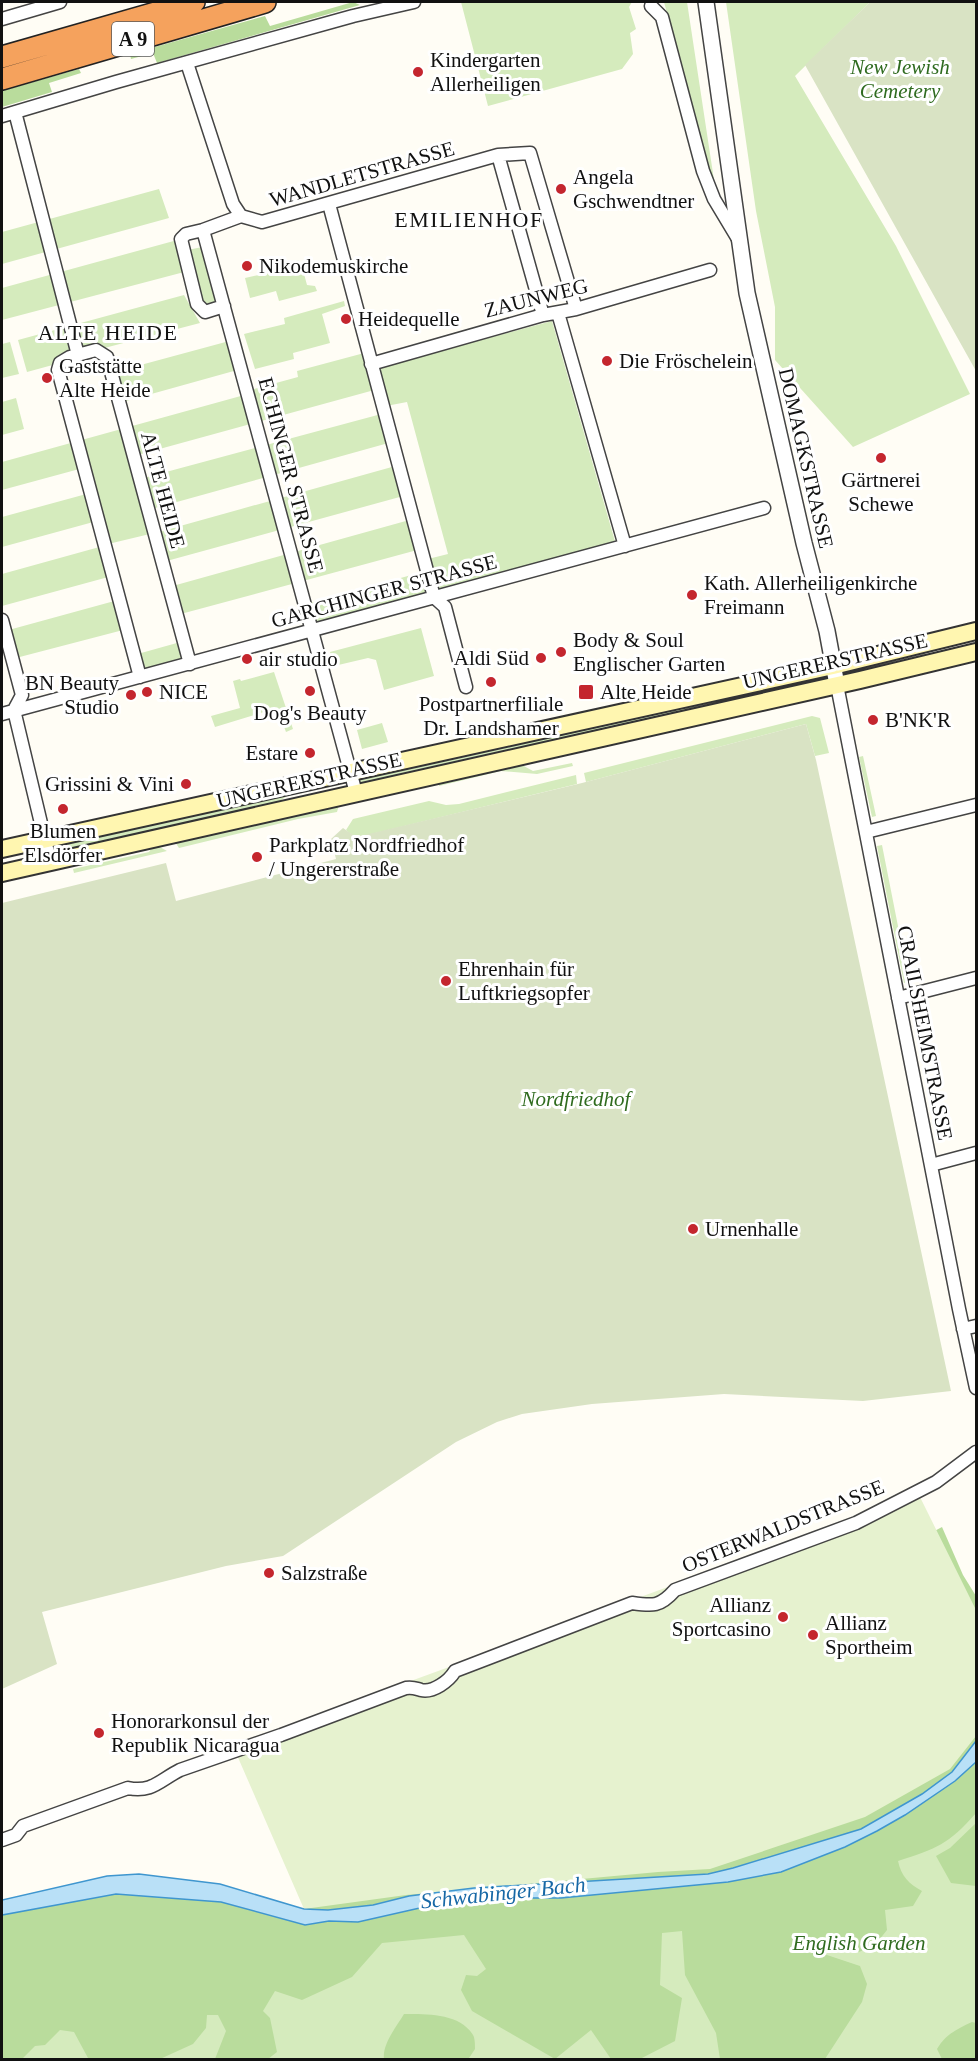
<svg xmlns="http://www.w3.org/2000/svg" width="978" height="2061" viewBox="0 0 978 2061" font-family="Georgia,serif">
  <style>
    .green { fill: #d5ebbd }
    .forest { fill: #b9dc9c }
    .cemetery { fill: #d9e3c4 }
    .pitch { fill: #e6f2cf }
    .water { fill: #b9e0f7; stroke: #3f96cf; stroke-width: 1.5 }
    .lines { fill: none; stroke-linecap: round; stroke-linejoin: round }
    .minor-casing { stroke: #444; stroke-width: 15 }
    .tertiary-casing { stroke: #444; stroke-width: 18 }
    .secondary-casing { stroke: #333; stroke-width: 20 }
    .motorway-casing { stroke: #222; stroke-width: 24 }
    .minor { stroke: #fff; stroke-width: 12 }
    .tertiary { stroke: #fff; stroke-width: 15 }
    .secondary { stroke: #fff6b0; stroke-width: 16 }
    .motorway { stroke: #f5a25d; stroke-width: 21 }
    .poi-dot { fill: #c4262e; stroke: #fff; stroke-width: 2 }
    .labels { text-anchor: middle; stroke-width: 6; stroke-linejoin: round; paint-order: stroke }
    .shield { fill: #fff; stroke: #585858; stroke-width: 1.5 }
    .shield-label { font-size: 20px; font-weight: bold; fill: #111 }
    .poi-label { font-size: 21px; fill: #111; stroke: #fff; text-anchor: start }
    .park-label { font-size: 21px; font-style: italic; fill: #2f6b1f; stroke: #fff }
    .street-label { font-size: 21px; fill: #111; stroke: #fff }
    .neighbourhood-label { font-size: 22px; letter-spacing: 1.5px; fill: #111; stroke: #fff }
    .water-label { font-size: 22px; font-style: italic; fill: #1768a6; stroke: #fff }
  </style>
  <rect width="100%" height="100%" fill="#fffdf5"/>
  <path class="green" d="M 461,2 L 632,2 L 629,7 L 636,29 L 630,33 L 633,54 L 622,69 L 488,106 Z
    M 664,2 L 687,2 L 714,180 L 712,183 Z
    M 726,2 L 870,2 L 795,76 L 896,246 L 970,394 L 853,447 L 775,360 L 775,307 L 756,211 Z
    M 159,189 L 169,218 L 2,264 L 2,232 Z
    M 181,239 L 183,251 L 207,246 L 224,306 L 205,312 L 188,271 L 2,320 L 2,288 Z
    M 298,260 L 301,263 L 307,285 L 315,286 L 317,291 L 279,301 L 276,291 L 250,298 L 245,278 L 263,274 L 261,269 Z
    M 184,295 L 200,323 L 70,357 L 60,363 L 27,372 L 18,340 Z
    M 344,301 L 345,306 L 322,314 L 330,343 L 293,353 L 294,359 L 255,369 L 244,334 L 285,324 L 284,318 Z
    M 552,321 L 616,545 L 313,630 L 306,604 L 426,571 L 424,560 L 448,554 L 407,402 L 386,406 L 378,389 L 134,456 L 140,479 L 385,413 L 392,442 L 148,510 L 155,533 L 399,465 L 407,495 L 163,562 L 154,533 L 104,545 L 112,576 L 2,606 L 2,574 L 103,546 L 97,521 L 2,547 L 2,517 L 90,493 L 83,468 L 2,490 L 2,462 L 248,394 L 247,391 L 298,377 L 297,371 L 368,352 L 372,364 L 408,353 L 410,359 Z
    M 233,340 L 241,369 L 119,403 L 111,373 Z
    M 10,342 L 19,374 L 2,378 L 2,344 Z
    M 16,398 L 24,429 L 2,435 L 2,402 Z
    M 413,519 L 421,549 L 177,615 L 169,587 Z
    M 118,600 L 127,629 L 12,659 L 5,631 Z
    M 421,628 L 434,676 L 384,690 L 376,660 L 368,658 L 334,666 L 330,652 Z
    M 184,641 L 190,664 L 140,677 L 134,655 Z
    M 274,672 L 293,729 L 286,732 L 277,708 L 215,727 L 211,716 L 240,708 L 233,681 L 240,679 L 241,681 Z
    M 806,680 L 703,703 L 691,711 L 364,784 L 360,782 L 361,777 Z
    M 812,716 L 820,718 L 829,753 L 815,756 L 806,724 L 586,782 L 584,773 Z
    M 382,723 L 388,742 L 362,749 L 357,730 Z
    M 863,756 L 876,816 L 872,817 L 859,757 Z
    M 572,763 L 573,766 L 537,774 L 501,771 L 439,786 L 439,783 L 522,765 L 533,771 Z
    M 576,775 L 577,784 L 355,838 L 346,830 L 353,819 L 429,801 L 446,805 L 459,804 Z
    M 339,782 L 287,796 L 278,802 L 69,850 L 67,841 Z
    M 339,805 L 337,812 L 298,819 L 179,848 L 175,842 Z
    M 882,845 L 909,982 L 904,983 L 877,846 Z
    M 158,846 L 167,851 L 74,873 L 73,869 L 149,852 L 152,847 Z
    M 976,1736 L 976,2059 L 2,2059 L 2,1900 L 107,1876 L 139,1874 L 220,1884 L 304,1909 Z"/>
  <path class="forest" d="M 353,2 L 360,5 L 157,63 L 153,53 L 131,59 L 130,54 L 265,16 L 270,26 Z
    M 79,69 L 81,73 L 49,83 L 52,92 L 2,107 L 2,91 Z
    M 942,1527 L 963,1575 L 976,1596 L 976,1670 L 927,1535 Z
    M 976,1729 L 976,1741 L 952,1772 L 922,1794 L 861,1829 L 733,1868 L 708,1874 L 474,1888 L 409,1896 L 373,1905 L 328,1910 L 308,1910 L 299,1884 Z
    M 976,1762 L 976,1813 C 949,1844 936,1849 898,1861 C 901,1876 909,1884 922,1891 L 913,1906 L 885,1910 L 887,1930 L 875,1945 L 859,1952 L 845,1942 L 839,1934 L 820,1946 L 824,1954 L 860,1966 L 867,1984 L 862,2002 L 825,2059 L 720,2059 L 716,2033 L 685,1975 L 682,1931 L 662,1933 L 660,1985 L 682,1998 L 675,2041 L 640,2059 L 611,2059 L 591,2030 L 555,2059 L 472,2011 L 461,1990 L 466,1975 L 477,1976 L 486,1969 L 464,1935 L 382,1943 L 352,1977 L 302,2000 L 275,1991 L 263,2011 L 270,2018 L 277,2052 L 268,2059 L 215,2059 L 226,2031 L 218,2015 L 207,2015 L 206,2028 L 193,2044 L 160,2059 L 88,2058 L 74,2032 L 60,2030 L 45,2045 L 35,2046 L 22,2059 L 2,2059 L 2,1915 L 4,1914 L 116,1894 L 221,1902 L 305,1925 L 329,1921 L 358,1922 L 433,1905 L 480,1898 L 561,1898 L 728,1882 L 810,1861 L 845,1847 L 877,1831 L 905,1815 L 955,1781 Z
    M 976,1823 L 976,1886 L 951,1883 L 936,1856 L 950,1848 Z
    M 404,2014 C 426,2014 460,2013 473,2035 C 475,2038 475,2045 475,2049 L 469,2058 L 469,2059 L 384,2059 C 382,2044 397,2026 404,2014 Z
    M 972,2022 L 976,2023 L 976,2059 L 942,2059 L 937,2049 C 946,2034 957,2029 972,2022 Z"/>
  <path class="cemetery" d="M 870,2 L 976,2 L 976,371 L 805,65 Z
    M 806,724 L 816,760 L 951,1391 L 863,1401 L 724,1394 L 592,1404 L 522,1414 L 497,1422 L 456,1442 L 283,1556 L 226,1566 L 42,1612 L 57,1664 L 2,1689 L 2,903 L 166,863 L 176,901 L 336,859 L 331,839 L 343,828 L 356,837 L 582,783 Z"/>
  <path class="pitch" d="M 919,1495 L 976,1610 L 976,1736 L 950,1769 L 865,1817 L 710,1869 L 658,1872 L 406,1895 L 304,1909 L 233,1746 Z"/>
  <path class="water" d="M 976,1741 L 976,1762 L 955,1781 L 905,1815 L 877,1831 L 845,1847 L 781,1872 L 728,1882 L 561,1898 L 480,1898 L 433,1905 L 358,1922 L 329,1921 L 305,1925 L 221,1902 L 116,1894 L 2,1915 L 2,1900 L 107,1876 L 139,1874 L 220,1884 L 304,1909 L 328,1910 L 373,1905 L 409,1896 L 474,1888 L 708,1874 L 733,1868 L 861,1829 L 922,1794 L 952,1772 Z"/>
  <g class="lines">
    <g class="minor-casing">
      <path id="minor" d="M 651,6 L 662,17 L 703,171 L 714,199 L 738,239
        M 2,19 L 60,2
        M 187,63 L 233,204 L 241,216
        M 15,112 L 78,355
        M 2,116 L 116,82 L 353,16 L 414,2
        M 498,155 L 543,315
        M 329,204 L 434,597 L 445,607 L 466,687
        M 203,230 L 241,216 L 262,222 L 498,155 L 530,153 L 576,309
        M 224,306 L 205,312 L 197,304 L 181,239 L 186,234 L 203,230 L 356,793
        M 558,313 L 625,546
        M 371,364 L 543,315 L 576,309 L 710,270
        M 2,620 L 22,695 L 14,710 L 50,861
        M 140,677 L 58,370 L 60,363 L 70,357 L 96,350 L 107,357 L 190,664
        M 837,685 L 959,1309 L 976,1388
        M 2,714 L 764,508
        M 866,832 L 976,805
        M 898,998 L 976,978
        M 931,1165 L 976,1153
        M 963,1329 L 976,1326
        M 2,1840 L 16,1835 L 23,1826 L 128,1788 C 152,1793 160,1780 180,1770 L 281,1735 L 406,1688 C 413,1687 414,1688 421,1690 C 433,1693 449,1681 455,1671 L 632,1603 C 653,1606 660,1607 675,1590 L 856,1523 L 936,1482 L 976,1452"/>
    </g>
    <g class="tertiary-casing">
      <path id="tertiary" d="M 706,2 L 747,293 L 804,543 L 827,631 L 837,685"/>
    </g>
    <g class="secondary-casing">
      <path id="secondary" d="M 2,849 L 833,666 L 976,631
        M 2,873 L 860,680 L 976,652"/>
    </g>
    <g class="motorway-casing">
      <path id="motorway" d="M 2,57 L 194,2
        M 2,79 L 265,2"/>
    </g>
    <use href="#minor" class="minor"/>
    <use href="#tertiary" class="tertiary"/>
    <use href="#secondary" class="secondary"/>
    <use href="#motorway" class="motorway"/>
  </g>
  <g class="poi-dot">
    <circle cx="418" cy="72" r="6"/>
    <circle cx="561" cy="189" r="6"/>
    <circle cx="247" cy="266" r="6"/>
    <circle cx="346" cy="319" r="6"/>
    <circle cx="607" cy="361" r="6"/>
    <circle cx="47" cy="378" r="6"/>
    <circle cx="881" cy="458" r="6"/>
    <circle cx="692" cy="595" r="6"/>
    <circle cx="561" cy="652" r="6"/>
    <circle cx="541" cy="658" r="6"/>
    <circle cx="247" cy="659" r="6"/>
    <circle cx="491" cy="682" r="6"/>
    <circle cx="310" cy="691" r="6"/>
    <circle cx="147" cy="692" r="6"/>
    <rect x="578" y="684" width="16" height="16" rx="3"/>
    <circle cx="131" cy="695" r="6"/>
    <circle cx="873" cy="720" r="6"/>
    <circle cx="310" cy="753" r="6"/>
    <circle cx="186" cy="784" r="6"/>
    <circle cx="63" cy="809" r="6"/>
    <circle cx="257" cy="857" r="6"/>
    <circle cx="446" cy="981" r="6"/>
    <circle cx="693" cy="1229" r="6"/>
    <circle cx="269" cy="1573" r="6"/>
    <circle cx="783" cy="1617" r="6"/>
    <circle cx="813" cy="1635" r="6"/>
    <circle cx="99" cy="1733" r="6"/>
  </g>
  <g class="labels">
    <rect class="shield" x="112" y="22" width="42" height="34" rx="4.5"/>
    <g class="shield-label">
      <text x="133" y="46">A 9</text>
    </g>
    <g class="poi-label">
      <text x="430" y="67">Kindergarten<tspan x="430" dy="24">Allerheiligen</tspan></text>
      <text x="573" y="184">Angela<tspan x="573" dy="24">Gschwendtner</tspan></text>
      <text x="259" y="273">Nikodemuskirche</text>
      <text x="358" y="326">Heidequelle</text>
      <text x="619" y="368">Die Fröschelein</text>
      <text x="59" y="373">Gaststätte<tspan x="59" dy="24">Alte Heide</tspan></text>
      <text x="881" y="487" text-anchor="middle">Gärtnerei<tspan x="881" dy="24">Schewe</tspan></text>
      <text x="704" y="590">Kath. Allerheiligenkirche<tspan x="704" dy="24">Freimann</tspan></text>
      <text x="573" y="647">Body &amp; Soul<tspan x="573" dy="24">Englischer Garten</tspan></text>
      <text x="529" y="665" text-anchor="end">Aldi Süd</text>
      <text x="259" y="666">air studio</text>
      <text x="119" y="690" text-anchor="end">BN Beauty<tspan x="119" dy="24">Studio</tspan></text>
      <text x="159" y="699">NICE</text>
      <text x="600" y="699">Alte Heide</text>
      <text x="491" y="711" text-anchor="middle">Postpartnerfiliale<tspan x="491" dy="24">Dr. Landshamer</tspan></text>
      <text x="310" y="720" text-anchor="middle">Dog's Beauty</text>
      <text x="885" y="727">B'NK'R</text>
      <text x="298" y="760" text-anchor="end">Estare</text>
      <text x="174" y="791" text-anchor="end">Grissini &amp; Vini</text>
      <text x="63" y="838" text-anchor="middle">Blumen<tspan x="63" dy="24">Elsdörfer</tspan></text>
      <text x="269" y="852">Parkplatz Nordfriedhof<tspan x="269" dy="24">/ Ungererstraße</tspan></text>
      <text x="458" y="976">Ehrenhain für<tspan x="458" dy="24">Luftkriegsopfer</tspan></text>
      <text x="705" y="1236">Urnenhalle</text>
      <text x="281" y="1580">Salzstraße</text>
      <text x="771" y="1612" text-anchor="end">Allianz<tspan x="771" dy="24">Sportcasino</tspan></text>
      <text x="825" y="1630">Allianz<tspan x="825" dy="24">Sportheim</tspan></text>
      <text x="111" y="1728">Honorarkonsul der<tspan x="111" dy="24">Republik Nicaragua</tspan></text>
    </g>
    <g class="park-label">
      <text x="900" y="74">New Jewish<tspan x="900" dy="24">Cemetery</tspan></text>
      <text x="576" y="1106">Nordfriedhof</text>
      <text x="859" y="1950">English Garden</text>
    </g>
    <g class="street-label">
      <text transform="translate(362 174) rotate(-16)" y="7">WANDLETSTRASSE</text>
      <text transform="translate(536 298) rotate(-14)" y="7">ZAUNWEG</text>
      <text transform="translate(806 458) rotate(77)" y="7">DOMAGKSTRASSE</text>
      <text transform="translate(291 475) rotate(75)" y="7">ECHINGER STRASSE</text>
      <text transform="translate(163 490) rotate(75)" y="7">ALTE HEIDE</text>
      <text transform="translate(384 591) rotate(-15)" y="7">GARCHINGER STRASSE</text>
      <text transform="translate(835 661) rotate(-13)" y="7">UNGERERSTRASSE</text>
      <text transform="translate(309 780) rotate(-13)" y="7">UNGERERSTRASSE</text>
      <text transform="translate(925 1033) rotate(79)" y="7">CRAILSHEIMSTRASSE</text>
      <text transform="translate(783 1526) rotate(-22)" y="7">OSTERWALDSTRASSE</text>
    </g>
    <g class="neighbourhood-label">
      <text x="469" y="227">EMILIENHOF</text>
      <text x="108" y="340">ALTE HEIDE</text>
    </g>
    <g class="water-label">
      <text transform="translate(503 1892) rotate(-6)" y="8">Schwabinger Bach</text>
    </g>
  </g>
  <rect width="978" height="2061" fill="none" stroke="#111111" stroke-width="6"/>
</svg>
